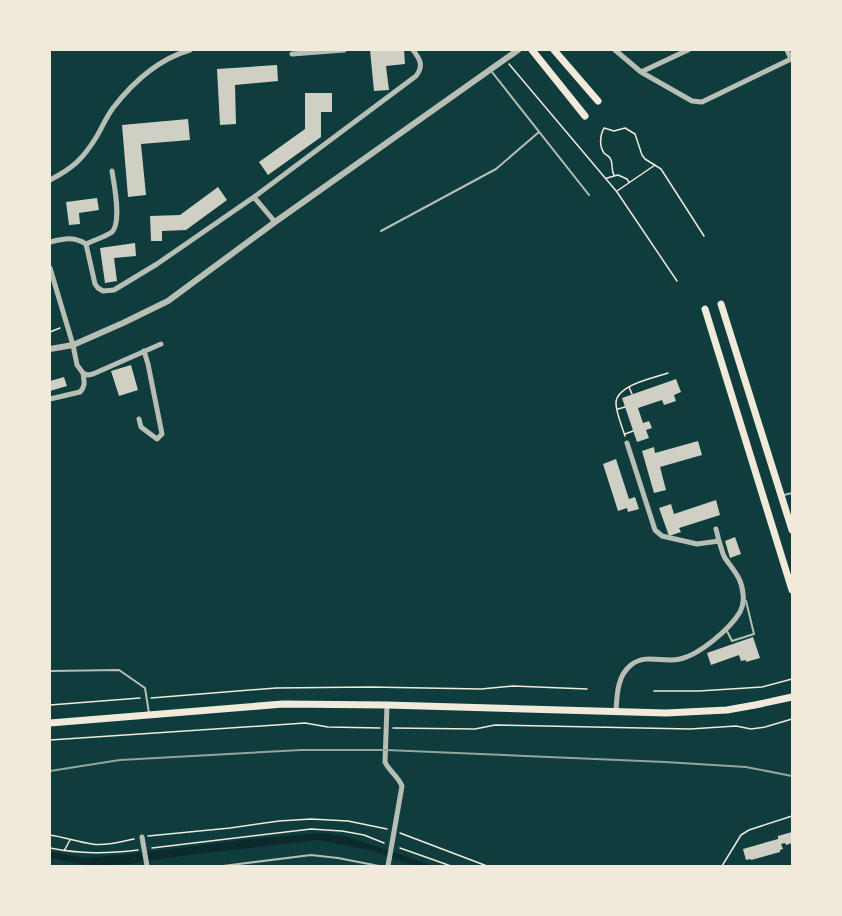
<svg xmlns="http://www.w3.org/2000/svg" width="842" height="916" viewBox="0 0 842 916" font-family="'Fira Sans',sans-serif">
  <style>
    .water { fill: #0a2a2b }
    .building { fill: #cfcfc3 }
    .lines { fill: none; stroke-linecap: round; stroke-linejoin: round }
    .path { stroke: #f1e9da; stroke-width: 1.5 }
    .service { stroke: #b8beb3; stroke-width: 2 }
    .minor { stroke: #b8beb3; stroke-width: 5 }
    .tertiary { stroke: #b8beb3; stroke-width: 6 }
    .secondary { stroke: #f1e9da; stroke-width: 7 }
    .rail { stroke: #97a49c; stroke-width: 2 }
  </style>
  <rect width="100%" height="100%" fill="#0f3d3e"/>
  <path class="water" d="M 322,833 L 345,836 L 434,866 L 416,866 L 370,850 L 318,840 L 188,855 L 130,864 L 91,866 L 50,858 L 50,852 L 86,858 L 130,854 L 249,839 Z"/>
  <path class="building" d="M 370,50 L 404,50 L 405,64 L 386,66 L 389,90 L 374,91 Z
    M 277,65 L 278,81 L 235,85 L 236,124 L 220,125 L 217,69 Z
    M 305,93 L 332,93 L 332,112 L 321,112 L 321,137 L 268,175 L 259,162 L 305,129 Z
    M 188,119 L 190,140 L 141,144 L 146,195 L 128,197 L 122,125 Z
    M 218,187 L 227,200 L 186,230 L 162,231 L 162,241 L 151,241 L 150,216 L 180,215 Z
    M 97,198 L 99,210 L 79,213 L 80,224 L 69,225 L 66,202 Z
    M 135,243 L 136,256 L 114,258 L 117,281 L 105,283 L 100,248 Z
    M 131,365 L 138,390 L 119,396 L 111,371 Z
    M 64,377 L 67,386 L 50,391 L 50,381 Z
    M 676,379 L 681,392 L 674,395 L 676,401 L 664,405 L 662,400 L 638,408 L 643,423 L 649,421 L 652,428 L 646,430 L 649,438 L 637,442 L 622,398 Z
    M 698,441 L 702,455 L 660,467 L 666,490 L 654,493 L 642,451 L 654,447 L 655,453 Z
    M 616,459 L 629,499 L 635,497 L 639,509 L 628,512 L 627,508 L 618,511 L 603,464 Z
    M 716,500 L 720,515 L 679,528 L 681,532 L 669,536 L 659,508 L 671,504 L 674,514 Z
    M 735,537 L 741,554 L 730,558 L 725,541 Z
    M 753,637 L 760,658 L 746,662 L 746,660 L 741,661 L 739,655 L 711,665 L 707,653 Z
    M 792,832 L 792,843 L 786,845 L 785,843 L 781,844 L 783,849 L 780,850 L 780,852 L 751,860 L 750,859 L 746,860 L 743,849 L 778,839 L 778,836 Z"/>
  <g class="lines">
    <path class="path" d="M 509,64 L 617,192 L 677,281
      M 614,175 C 611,170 613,165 611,160 C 609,155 608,157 604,153 C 599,146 600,135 604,128 L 614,131 L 625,128 L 635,134 L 642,155 L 645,159 L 661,169 L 704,236
      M 607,178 L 618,175 L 627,179 L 629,182
      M 617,191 L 655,165
      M 50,332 L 60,328
      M 629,387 L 632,394
      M 618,409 L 625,407
      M 625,434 L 633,431
      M 625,436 C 622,426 616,413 616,403 C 616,385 654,378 668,373
      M 654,691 L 699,691 L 762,687 L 792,679
      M 151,698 L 276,688 L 370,687 L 481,689 L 513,686 L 587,689
      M 50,705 L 140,698
      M 393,728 L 475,729 L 495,725 L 690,729 L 736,726 L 751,729 L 765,727 L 792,719
      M 50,740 L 305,723 L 328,727 L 380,728
      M 400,833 L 487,866
      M 50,835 C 64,837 78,842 92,844 C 106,846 120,842 134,839
      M 148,836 L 230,828 L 279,821 L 311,819 L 348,821 L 387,829
      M 50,848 C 81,854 106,854 138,850
      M 152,848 L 311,829 L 342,831 L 364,835 L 384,843
      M 400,848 L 451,866
      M 64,851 L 70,840
      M 722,866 L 741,835 L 749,830 L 792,816"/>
    <path class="service" d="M 492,72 L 589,195
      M 381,231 L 496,169 L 539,132
      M 784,495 L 792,493
      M 727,631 L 732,641 L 754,634 L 746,601
      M 50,671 L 119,670 L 145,688 L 149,713
      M 223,866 L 311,855 L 338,858 L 379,866"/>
    <path class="minor" d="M 615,50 L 641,72 L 692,101 L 702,102 L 791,59 L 787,50
      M 292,54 L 344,50
      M 641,72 L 688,50
      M 50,180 C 73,168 83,159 97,136 C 102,127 107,116 113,108 C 133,82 159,59 190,50
      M 254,197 L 275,222
      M 50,242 C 63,239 73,236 86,244 C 94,240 105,237 112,232 C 122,222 114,184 112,171
      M 86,244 L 95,284 L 98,288 L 103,291 L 114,290 L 157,264 L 254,197 L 416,76 C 424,66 420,59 413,50
      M 50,268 L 73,345 L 77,365 L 83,373 L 88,375 L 93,374 L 161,344
      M 50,399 L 80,392 C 86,386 84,381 83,373
      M 139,419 L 141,427 L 157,439 L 162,434 L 148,364 L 144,351
      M 716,529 L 719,541
      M 387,705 L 385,762 C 389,771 398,776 402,786 L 388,866
      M 616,711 C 617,695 617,676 631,665 C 646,653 663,663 680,659 C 699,655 730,629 740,612 C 743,606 744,600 743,594 C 742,578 733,570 725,558 C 722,553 721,546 719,541 L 697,544 L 662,536 L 655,530 L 627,443
      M 142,837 L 147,866"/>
    <path class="tertiary" d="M 50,349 L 73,345 L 123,323 L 168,301 L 275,222 L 518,50"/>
    <path class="secondary" d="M 532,50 L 585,116
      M 554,50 L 598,101
      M 721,304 L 792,530
      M 705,309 L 792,590
      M 50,723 L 283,704 L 387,705 L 666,713 L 727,710 L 755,705 L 792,697"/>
    <path class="rail" d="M 50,771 L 120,760 L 301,750 L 386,750 L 665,762 L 746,767 L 792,776"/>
  </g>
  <rect width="842" height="916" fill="none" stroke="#f1e9da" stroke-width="102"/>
</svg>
